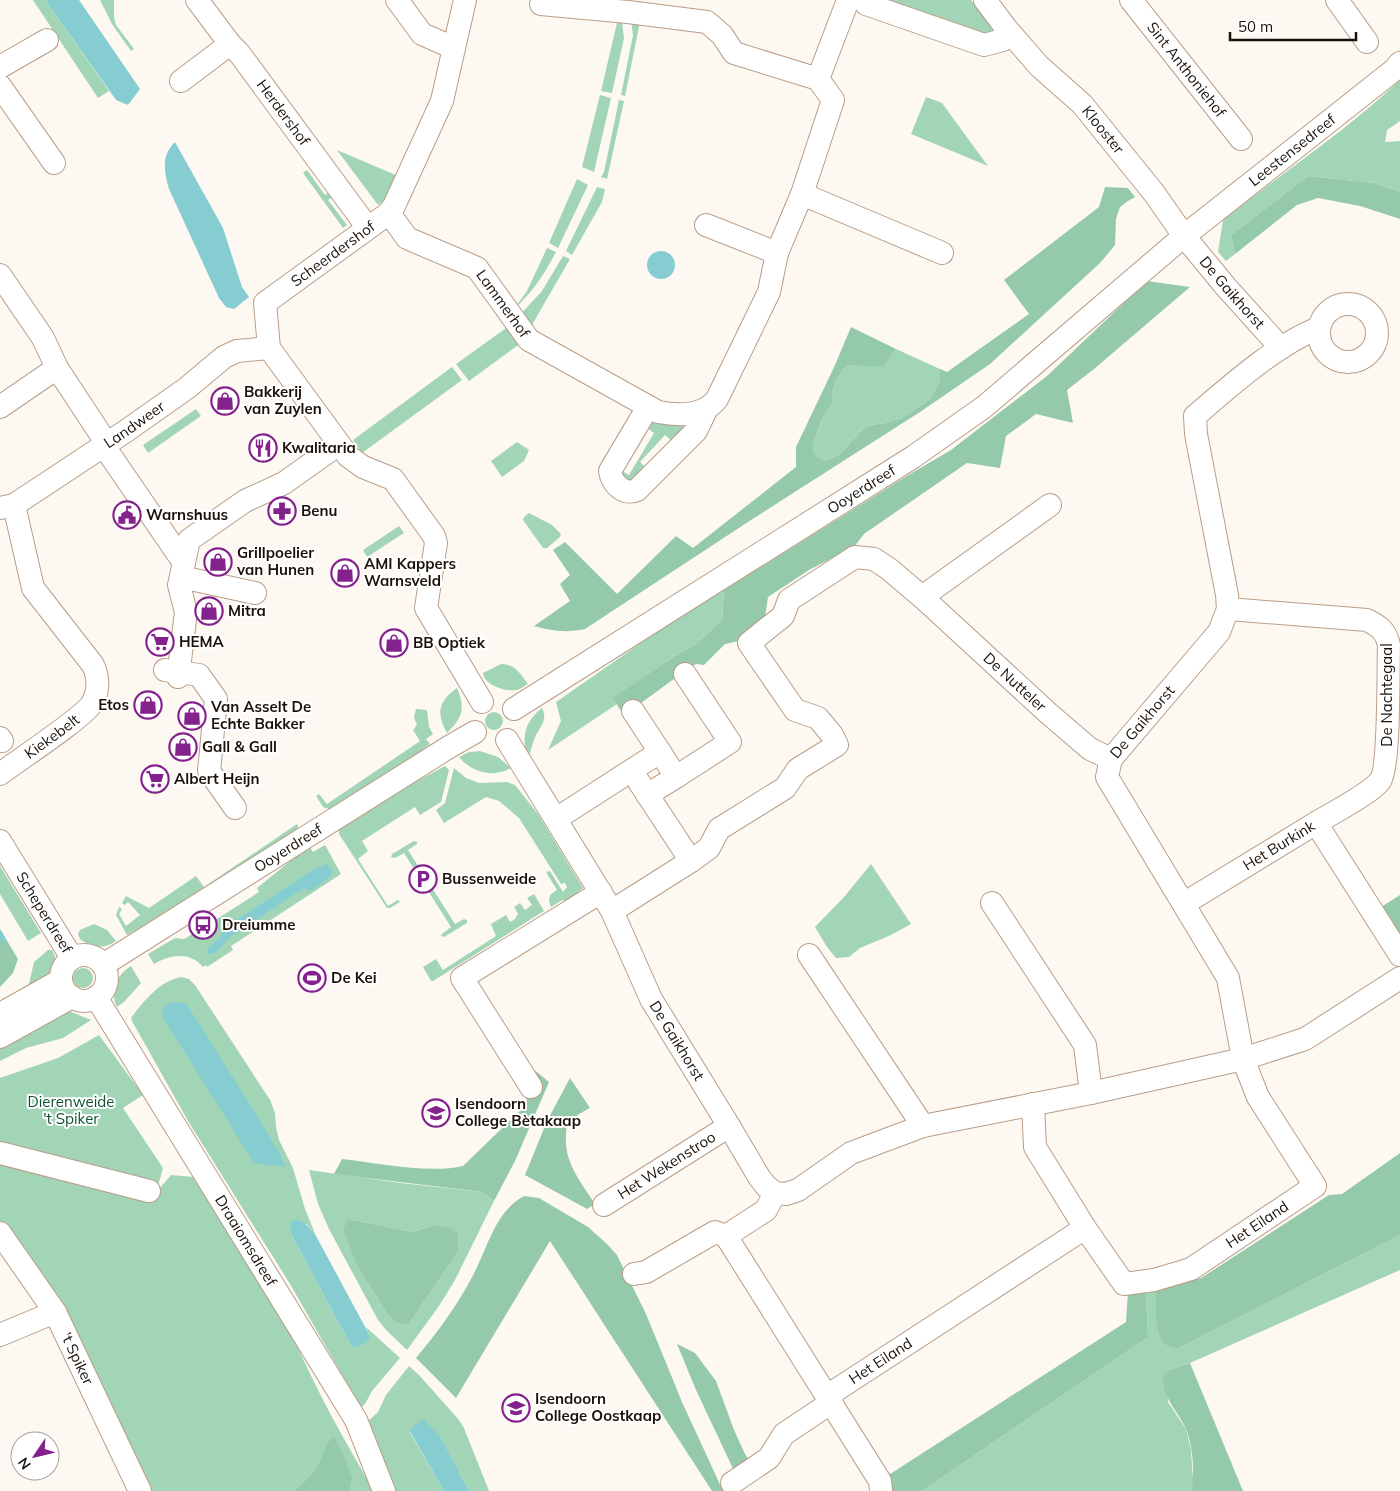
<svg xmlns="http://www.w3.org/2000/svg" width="1400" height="1491" viewBox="0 0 1400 1491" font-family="Mulish,sans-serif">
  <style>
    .green { fill: #a2d5b6; fill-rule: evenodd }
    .forest { fill: #94caaa }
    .water { fill: #85cdd0 }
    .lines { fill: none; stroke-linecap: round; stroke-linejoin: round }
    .stream { stroke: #85cdd0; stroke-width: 5 }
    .minor-casing { stroke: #b99d87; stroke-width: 24 }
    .minor { stroke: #fff; stroke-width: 22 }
    .labels { text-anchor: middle; stroke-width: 4; stroke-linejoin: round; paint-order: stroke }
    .street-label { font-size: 15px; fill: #1b1109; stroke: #fff }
    .poi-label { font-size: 15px; font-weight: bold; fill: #1b1109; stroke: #fff; text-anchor: start }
    .park-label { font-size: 15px; fill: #115133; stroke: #fff }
  </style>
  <rect width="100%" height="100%" fill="#fef8f3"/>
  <path class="green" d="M 33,0 L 45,0 L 109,91 L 98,98 Z
    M 100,0 L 114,0 L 114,17 L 116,25 L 134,49 L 131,51 L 112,24 Z
    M 866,0 L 971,0 L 995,30 L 978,39 Z
    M 641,17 L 625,96 L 621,95 L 633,35 L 631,19 Z
    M 622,22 L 624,38 L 612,93 L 601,91 L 617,23 Z
    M 1400,80 L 1400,121 L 1387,130 L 1385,142 L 1400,141 L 1400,192 L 1374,183 L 1308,176 L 1231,235 L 1235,254 L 1226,261 L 1218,252 L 1223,220 C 1282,173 1345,132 1400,80 Z
    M 600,95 L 611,98 L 594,172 L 582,167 Z
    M 926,97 L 942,103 L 988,166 L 911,134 Z
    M 619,100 L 624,101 L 607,179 L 601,177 L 604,172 Z
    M 337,150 L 398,176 L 388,198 L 378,205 Z
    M 307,170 L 325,195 L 334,189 L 337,193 L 328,200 L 347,225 L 343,228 L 303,173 Z
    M 577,179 L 588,185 L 558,248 L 549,243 Z
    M 597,187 L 605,189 L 602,202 L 572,255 L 566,251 Z
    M 547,248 L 556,252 C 545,273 532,293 514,309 L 527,291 Z
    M 563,256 L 570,259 L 529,330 L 519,316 L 542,291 Z
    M 509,326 L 521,343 L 469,381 L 456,364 Z
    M 896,349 L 940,369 L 940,379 L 935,391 L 930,399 L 902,418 L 889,422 L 867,426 L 858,434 L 839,455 L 825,461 L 818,459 L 813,452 L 813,443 L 824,415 L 832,404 L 832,394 L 836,380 L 847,365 L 883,366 Z
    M 452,367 L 462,380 L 362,453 L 353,440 Z
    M 196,409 L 201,416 L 148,453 L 143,445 Z
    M 647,421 L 686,425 L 674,443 L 665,435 L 640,462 L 649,470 L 633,485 L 617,471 L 618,469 L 629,475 L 654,433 L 644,426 Z
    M 517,442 L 529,450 L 524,461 L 502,477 L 491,461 Z
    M 529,513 L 552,525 L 561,534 L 560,537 L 547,548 L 543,548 L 523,520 L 524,517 Z
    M 399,526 L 404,533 L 367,557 L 363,550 Z
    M 724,590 L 722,620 L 697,643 L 675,656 L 614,698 L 617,704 L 548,750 L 561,721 L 556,702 L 674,620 Z
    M 501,664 C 515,664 520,673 528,684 C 524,686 521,689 517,690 C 505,692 484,685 483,673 Z
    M 457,688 C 466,709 462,718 447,733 C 436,714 438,701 457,688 Z
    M 542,708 C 549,721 538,728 534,740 C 532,745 531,751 529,756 L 527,755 C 521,736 526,720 542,708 Z
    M 416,709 L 427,710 L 429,727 L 433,734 L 426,739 L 430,744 L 379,783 L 334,811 L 323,807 L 316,796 L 319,794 L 327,804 L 420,741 L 413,730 L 417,725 L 414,717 Z
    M485 721a9 9 0 1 1 18 0a9 9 0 1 1-18 0Z
    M 480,751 L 498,757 L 511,768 C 494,778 472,773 459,757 L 469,752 Z
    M 445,766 L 449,770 L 441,802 L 420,815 L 415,807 L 362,841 L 368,851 L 358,859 L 388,906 L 398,900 L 400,902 L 390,908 L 387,908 L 339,834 L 339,828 L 395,793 Z
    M 454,768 L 466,778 L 479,783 L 507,782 L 515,785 L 538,814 L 583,888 L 578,892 L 581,897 L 571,903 L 562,900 L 551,907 L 549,901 L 550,895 L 557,890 L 546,872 L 550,871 L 563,892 L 567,887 L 565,883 L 561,884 L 519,818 L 499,801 L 486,797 L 444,823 L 436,810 L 445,803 Z
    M 297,824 L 300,832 L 202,894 L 127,935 L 116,915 L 119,907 L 122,909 L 119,914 L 126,926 L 140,915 L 128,902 L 125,905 L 122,903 L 126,896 L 149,908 L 196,876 L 204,887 Z
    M 414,841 L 417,842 L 417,844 L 408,850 L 455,924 L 464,919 L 467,920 L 467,923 L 444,937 L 441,936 L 442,934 L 451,927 L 404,853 L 395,858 L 391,857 L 392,854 Z
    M 325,845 L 341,874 L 231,946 L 233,950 L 207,967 L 206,965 L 203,967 C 189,951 170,955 154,964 L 148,954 L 175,938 L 184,939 L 199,930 L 202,936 L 212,929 L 209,924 L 259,892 L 257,888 L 304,850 L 309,846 L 313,852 Z
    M 871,864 L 911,924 L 891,935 L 860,948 L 849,957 L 836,958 L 827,947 L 815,927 L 844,897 Z
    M 0,866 L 41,933 L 28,941 L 0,894 Z
    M 534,894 L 544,911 L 433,981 L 431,981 L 423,967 L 436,959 L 443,970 L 496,936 L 491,924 L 506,915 L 510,922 L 515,919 L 518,914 L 514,907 L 520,903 L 525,910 L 532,905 L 527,898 Z
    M 94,924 L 107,930 L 116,941 C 103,950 92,948 80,939 L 78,934 L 80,930 Z
    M 48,950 L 52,950 C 64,969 41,980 28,988 L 34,962 Z
    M 131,966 L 141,983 L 125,1001 L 117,1007 C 109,992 117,974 131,966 Z
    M73 978a10 10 0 1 1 20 0a10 10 0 1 1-20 0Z
    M 182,977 L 189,979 L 195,985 L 270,1100 L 275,1113 L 276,1127 L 279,1140 L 293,1168 L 305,1209 L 316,1236 L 307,1224 L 289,1224 L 291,1234 L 350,1344 L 370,1336 L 366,1327 L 400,1358 L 372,1391 L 365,1404 L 361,1408 L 290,1284 L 188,1121 L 132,1021 L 131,1018 C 143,1002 160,980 182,977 Z
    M 69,1011 L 91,1020 L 63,1038 L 26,1048 L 0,1061 L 0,1047 L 25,1036 L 57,1016 Z
    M 99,1035 L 143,1095 L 123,1108 L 163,1168 L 158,1186 L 0,1147 L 0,1078 L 58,1058 Z
    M 0,1158 L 152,1197 L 171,1175 L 193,1177 L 294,1338 C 316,1391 345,1441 374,1491 L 148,1491 L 0,1222 Z
    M 309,1170 L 401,1183 L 482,1192 L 494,1201 L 455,1280 L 439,1306 L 407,1350 L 387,1331 L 378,1320 L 329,1229 L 318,1204 ZM 349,1219 L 412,1232 L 434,1225 L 458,1252 L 408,1325 L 396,1323 L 388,1315 L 357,1266 Z
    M 1400,1235 L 1400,1270 L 1190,1363 L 1170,1370 L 1168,1402 L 1186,1429 L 1191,1450 L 1193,1480 L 1191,1491 L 922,1491 L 1148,1337 L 1146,1290 L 1156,1288 L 1158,1330 L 1161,1339 L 1177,1349 Z
    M 409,1366 L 419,1375 L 459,1420 L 464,1428 L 489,1491 L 469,1491 L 459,1472 L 409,1431 L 444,1491 L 396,1491 L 377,1443 L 366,1423 L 378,1412 L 386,1395 Z"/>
  <path class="forest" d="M 1308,176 L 1374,183 L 1400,192 L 1400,219 L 1360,206 L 1318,198 L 1297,205 L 1235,254 L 1231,235 Z
    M 1105,187 L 1128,188 L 1135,197 L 1128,201 L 1120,207 L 1116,219 L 1115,245 L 1100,263 L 990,364 L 920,412 L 751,520 L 585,629 C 566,633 552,631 534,626 L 570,601 L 560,584 L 570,575 L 553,550 L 565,542 L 617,594 L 676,536 L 693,548 L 796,467 L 796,447 L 835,365 L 851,327 L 896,349 L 883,367 L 847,365 L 836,380 L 832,394 L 832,404 L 824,415 L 813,443 L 813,452 L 818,458 L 825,461 L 839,455 L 858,434 L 867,426 L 889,422 L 902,418 L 930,399 L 935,391 L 940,379 L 940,369 L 947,372 L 1029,314 L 1004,280 L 1099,207 Z
    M 1147,281 L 1190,287 L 1094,369 L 1067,390 L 1073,423 L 1036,414 L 1006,436 L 1000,468 L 967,463 L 864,534 L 854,547 L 809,570 L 768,597 L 765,618 L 739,641 L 725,644 L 704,665 L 697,664 L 685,668 L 678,676 L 630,711 L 622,713 L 613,698 L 675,656 L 697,643 L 722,620 L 724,590 L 905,477 L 951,450 L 1047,376 Z
    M 1400,895 L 1400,944 L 1378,909 Z
    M 0,929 L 18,959 L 13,973 L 0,987 Z
    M 520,1058 L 549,1082 L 515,1161 L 494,1201 L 482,1192 L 334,1174 L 342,1159 C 378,1163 429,1174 463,1166 L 526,1105 L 527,1100 L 505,1067 Z
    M 570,1078 L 590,1108 C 582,1112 573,1117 568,1125 C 566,1128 566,1133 566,1136 C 564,1163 582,1183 595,1204 L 587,1209 L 525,1175 L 547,1121 Z
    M 1400,1153 L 1400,1235 L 1177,1349 C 1173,1347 1168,1347 1165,1344 C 1154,1336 1156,1301 1156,1288 L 1201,1278 L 1329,1195 L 1342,1194 Z
    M 524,1196 L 539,1198 L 588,1227 L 606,1243 L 617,1255 L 646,1314 L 682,1402 L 723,1491 L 712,1491 L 550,1241 L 456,1398 L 416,1358 C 437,1333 456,1307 471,1279 C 487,1251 494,1212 524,1196 Z
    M 349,1219 L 412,1232 L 434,1225 L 451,1228 L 458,1234 L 458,1252 L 408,1325 L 396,1323 L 388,1315 L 357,1266 L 343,1229 Z
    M 1146,1290 L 1148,1337 L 922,1491 L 891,1491 L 887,1476 L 1126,1322 L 1128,1291 Z
    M 677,1344 L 695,1353 L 716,1381 L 734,1430 L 745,1454 L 752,1465 L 736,1475 L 696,1390 Z
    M 1190,1363 L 1243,1491 L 1191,1491 C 1195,1472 1193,1447 1186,1429 C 1177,1409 1163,1400 1163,1376 L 1170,1370 Z
    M 334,1436 L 345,1459 L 352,1479 L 349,1491 L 295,1491 C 304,1482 316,1473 321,1460 C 326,1448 323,1447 334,1436 Z"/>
  <path class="water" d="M 45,0 L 79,0 L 140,89 L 128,105 L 116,100 Z
    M 175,142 L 223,228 L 242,287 L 249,297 L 234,309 L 226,307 L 219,298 L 169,189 C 164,171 161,156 175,142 Z
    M647 265a14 14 0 1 1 28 0a14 14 0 1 1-28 0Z
    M 327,864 L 332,871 L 331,876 L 310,891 L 304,888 L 226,940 C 223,948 215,954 207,954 L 207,949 L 219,939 L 224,928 L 316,868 Z
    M 169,1002 L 186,1003 L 254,1111 L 279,1152 L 286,1167 L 254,1163 L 162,1016 L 163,1008 Z
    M 294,1220 C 305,1220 309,1227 316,1236 L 370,1336 C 369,1342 362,1345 356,1347 L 350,1344 L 291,1234 L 289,1224 Z
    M 423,1419 L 440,1437 L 469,1491 L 444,1491 L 409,1430 Z"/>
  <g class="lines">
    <path class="stream" d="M 0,933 L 4,941"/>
    <g class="minor-casing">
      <g id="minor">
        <path id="s1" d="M 197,0 L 230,44 L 239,53 L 368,228"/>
        <path d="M 397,0 L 422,34 L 454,48 L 442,101 L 394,206 L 389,213 L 265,303 L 269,348 L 348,456 L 363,467 L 393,479 L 434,536 L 436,543 L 426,608 L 482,702"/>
        <path id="s2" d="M 985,0 L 1006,28 L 1039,66 L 1082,104 L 1154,193 L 1184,236 L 1226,287 L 1281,348"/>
        <path id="s3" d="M 1131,0 L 1241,139"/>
        <path d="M 1337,0 L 1367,42"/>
        <path d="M 866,4 L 984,45 L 1003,40 L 1011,34"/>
        <path d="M 454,48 L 465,0"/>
        <path d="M 0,67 L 47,40"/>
        <path d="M 818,79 L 848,0"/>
        <path d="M 181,81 L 230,44"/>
        <path d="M 0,86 L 54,163"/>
        <path d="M 802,194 L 942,253"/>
        <path id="s4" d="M 389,213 L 407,238 L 477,268 L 529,340 L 658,412 C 679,416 703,417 717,399 L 769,292 L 777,253 L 802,194 L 833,100 L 818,79 L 734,53 L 722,35 L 707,22 L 628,12 L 541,4"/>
        <path d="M 706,225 L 777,253"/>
        <path d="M 0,275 L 43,338 L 57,368 L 107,444 L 108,452 L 184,563"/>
        <circle cx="1348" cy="333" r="29"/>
        <path d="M 0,407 L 57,368"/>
        <path d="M 648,407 L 610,471 C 612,484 624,496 637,490 L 696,431 L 706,410"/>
        <path id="s5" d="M 0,508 L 14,505 L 126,431 L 187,388 L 224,357 L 237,351 L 269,348"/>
        <path d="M 181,577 L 255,593"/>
        <path d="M 922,597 L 1050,505"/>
        <path d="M 1228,609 L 1367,620 C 1379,626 1386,631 1389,645 C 1388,667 1390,768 1380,781 C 1371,793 1331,814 1316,823"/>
        <path d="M 165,670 L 199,675 L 216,699 L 209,771 L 235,808"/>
        <path d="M 178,677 L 186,612 L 179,585 L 189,540 L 245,501 L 284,483 L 339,444"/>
        <path id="s6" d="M 514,709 L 913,457 L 984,407 L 1184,236 L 1394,70 L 1400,63"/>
        <path d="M 633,711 L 660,752"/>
        <path d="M 0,738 L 2,741"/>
        <path id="s7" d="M 507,740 L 612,911 L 651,999 L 729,1126 L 759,1177 L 766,1186 L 775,1193 L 786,1194 L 798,1190 L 851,1153 L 923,1126 L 1091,1093 L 1243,1059 L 1228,978 L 1107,777 L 1111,759 L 1219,632 L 1228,609 L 1227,595 L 1196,434 L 1195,416 C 1229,387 1278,343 1319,328"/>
        <path id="s8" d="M 0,774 C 17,761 86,716 93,702 C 99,689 99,678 93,665 L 33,588 L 14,505"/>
        <path d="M 676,777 L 730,742 L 685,674"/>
        <path d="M 639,782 L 691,861"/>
        <path d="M 556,819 L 660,752 L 676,777 L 647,795"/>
        <path id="s9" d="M 0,841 L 72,958"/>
        <path d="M 992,903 L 1085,1045 L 1091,1093"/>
        <path id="s10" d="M 1185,903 L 1316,823 L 1400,955"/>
        <path id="s11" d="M 612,911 L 691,861 L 709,848 L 719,829 L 785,788 L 798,769 L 837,745 L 832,735 L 818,718 L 795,710 L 749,643 L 783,616 L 789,600 L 855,557 L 874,559 L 889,569 L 922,597 L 1048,713 L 1090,749 L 1111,759"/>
        <path d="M 809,955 L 923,1126"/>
        <circle cx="84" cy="978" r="23"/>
        <path id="s12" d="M 103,965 L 449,747 L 475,732"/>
        <path id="s13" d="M 96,997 L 356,1420 L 384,1491"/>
        <path d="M 0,1014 L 61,980"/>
        <path d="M 0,1037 L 72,997"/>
        <path d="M 531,1087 L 462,978 L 601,892"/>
        <path id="s14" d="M 1033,1104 L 1035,1147 L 1085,1228 L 1124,1284 L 1154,1280 L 1191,1269 L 1315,1186 L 1258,1097 L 1243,1059 L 1305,1039 L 1400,978"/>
        <path d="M 0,1153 L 149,1191"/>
        <path d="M 775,1193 L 766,1210 L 726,1236 L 880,1481 L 881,1491"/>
        <path id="s15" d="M 604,1205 L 729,1126"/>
        <path id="s16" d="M 0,1233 L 55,1312 L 140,1491"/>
        <path d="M 634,1274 L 646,1272 L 715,1232 L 726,1236"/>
        <path d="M 0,1335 L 55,1312"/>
        <path id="s17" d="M 827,1396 L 1085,1228"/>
        <path d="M 732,1483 L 769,1458 L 784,1434 L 832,1402"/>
      </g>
    </g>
    <use href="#minor" class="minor"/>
  </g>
  <defs>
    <g id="shop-ring" transform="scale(1.4375)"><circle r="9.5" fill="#fff" stroke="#84228d" stroke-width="1.5"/><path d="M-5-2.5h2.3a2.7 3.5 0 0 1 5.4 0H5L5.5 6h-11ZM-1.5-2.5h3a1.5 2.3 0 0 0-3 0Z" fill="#84228d"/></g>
    <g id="restaurant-ring" transform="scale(1.4375)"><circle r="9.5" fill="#fff" stroke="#84228d" stroke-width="1.5"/><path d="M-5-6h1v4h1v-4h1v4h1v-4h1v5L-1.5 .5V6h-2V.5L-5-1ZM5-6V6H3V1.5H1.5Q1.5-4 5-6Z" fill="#84228d"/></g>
    <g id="pharmacy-ring" transform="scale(1.4375)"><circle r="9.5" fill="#fff" stroke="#84228d" stroke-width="1.5"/><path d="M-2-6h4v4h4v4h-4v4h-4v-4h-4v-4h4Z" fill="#84228d"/></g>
    <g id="civic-ring" transform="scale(1.4375)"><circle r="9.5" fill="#fff" stroke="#84228d" stroke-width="1.5"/><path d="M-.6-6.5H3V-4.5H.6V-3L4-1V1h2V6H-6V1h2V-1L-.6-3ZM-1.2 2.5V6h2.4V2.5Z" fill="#84228d"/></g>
    <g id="supermarket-ring" transform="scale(1.4375)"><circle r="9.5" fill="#fff" stroke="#84228d" stroke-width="1.5"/><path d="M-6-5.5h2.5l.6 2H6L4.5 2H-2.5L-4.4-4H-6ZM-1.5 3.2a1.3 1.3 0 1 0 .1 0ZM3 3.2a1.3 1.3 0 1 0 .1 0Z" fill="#84228d"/></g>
    <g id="parking-ring" transform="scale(1.4375)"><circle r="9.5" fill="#fff" stroke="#84228d" stroke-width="1.5"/><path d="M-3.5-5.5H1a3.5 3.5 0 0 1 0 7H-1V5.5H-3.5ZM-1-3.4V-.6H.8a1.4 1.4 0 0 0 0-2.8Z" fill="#84228d"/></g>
    <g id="bus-ring" transform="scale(1.4375)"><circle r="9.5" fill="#fff" stroke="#84228d" stroke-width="1.5"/><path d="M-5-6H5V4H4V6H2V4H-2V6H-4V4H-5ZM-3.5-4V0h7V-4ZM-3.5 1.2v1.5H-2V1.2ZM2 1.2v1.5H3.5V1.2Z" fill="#84228d"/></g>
    <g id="stadium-ring" transform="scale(1.4375)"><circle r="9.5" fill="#fff" stroke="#84228d" stroke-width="1.5"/><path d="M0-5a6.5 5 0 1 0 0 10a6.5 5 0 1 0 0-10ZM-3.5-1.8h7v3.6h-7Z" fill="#84228d"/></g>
    <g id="school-ring" transform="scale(1.4375)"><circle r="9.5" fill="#fff" stroke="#84228d" stroke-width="1.5"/><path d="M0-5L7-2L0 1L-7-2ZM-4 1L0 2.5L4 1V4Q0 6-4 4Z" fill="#84228d"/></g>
  </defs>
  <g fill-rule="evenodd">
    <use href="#shop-ring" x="225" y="401"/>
    <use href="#restaurant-ring" x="263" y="448"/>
    <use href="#pharmacy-ring" x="282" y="511"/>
    <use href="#civic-ring" x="127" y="515"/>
    <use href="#shop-ring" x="218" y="562"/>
    <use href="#shop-ring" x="345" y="573"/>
    <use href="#shop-ring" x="209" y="611"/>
    <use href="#supermarket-ring" x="160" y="642"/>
    <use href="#shop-ring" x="394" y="643"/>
    <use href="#shop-ring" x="148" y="705"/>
    <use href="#shop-ring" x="192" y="716"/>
    <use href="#shop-ring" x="183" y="747"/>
    <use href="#supermarket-ring" x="155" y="779"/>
    <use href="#parking-ring" x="423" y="879"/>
    <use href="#bus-ring" x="203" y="925"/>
    <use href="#stadium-ring" x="312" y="978"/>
    <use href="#school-ring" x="436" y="1113"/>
    <use href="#school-ring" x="516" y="1408"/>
  </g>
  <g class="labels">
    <g class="street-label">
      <text dy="5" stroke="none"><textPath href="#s3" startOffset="89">Sint Anthoniehof</textPath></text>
      <text dy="5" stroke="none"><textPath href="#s1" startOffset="142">Herdershof</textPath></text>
      <text dy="5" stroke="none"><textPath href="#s2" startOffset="176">Klooster</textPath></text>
      <text dy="5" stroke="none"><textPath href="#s6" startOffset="960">Leestensedreef</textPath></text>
      <text transform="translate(333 254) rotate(-36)" y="5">Scheerdershof</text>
      <text dy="5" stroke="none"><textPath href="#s2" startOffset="384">De Gaikhorst</textPath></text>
      <text dy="5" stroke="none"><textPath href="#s4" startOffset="151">Lammerhof</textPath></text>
      <text dy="5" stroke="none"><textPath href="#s5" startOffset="159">Landweer</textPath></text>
      <text dy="5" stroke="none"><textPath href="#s6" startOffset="411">Ooyerdreef</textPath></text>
      <text dy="5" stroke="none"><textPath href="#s11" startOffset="768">De Nutteler</textPath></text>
      <text transform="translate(1387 695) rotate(-90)" y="5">De Nachtegaal</text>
      <text dy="5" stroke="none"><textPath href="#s7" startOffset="1404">De Gaikhorst</textPath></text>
      <text dy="5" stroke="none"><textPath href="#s8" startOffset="64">Kiekebelt</textPath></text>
      <text dy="5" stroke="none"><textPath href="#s10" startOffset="110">Het Burkink</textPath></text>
      <text dy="5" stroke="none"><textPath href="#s12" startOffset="219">Ooyerdreef</textPath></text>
      <text dy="5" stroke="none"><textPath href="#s9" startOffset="84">Scheperdreef</textPath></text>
      <text dy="5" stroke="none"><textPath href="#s7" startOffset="346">De Gaikhorst</textPath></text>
      <text dy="5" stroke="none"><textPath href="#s15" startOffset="74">Het Wekenstroo</textPath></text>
      <text dy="5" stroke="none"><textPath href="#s14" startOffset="355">Het Eiland</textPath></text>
      <text dy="5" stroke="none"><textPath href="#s13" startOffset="286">Draaiomsdreef</textPath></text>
      <text dy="5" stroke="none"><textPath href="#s16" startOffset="148">'t Spiker</textPath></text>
      <text dy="5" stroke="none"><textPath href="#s17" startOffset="64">Het Eiland</textPath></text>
    </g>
    <g class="poi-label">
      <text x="244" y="397">Bakkerij<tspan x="244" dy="17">van Zuylen</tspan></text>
      <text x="282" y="453">Kwalitaria</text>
      <text x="301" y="516">Benu</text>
      <text x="146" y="520">Warnshuus</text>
      <text x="237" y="558">Grillpoelier<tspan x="237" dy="17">van Hunen</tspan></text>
      <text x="364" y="569">AMI Kappers<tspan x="364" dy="17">Warnsveld</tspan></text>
      <text x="228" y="616">Mitra</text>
      <text x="179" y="647">HEMA</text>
      <text x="413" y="648">BB Optiek</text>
      <text x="129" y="710" text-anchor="end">Etos</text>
      <text x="211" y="712">Van Asselt De<tspan x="211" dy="17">Echte Bakker</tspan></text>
      <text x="202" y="752">Gall &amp; Gall</text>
      <text x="174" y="784">Albert Heijn</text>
      <text x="442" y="884">Bussenweide</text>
      <text x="222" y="930">Dreiumme</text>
      <text x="331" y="983">De Kei</text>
      <text x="455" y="1109">Isendoorn<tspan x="455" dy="17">College Bètakaap</tspan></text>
      <text x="535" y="1404">Isendoorn<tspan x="535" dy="17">College Oostkaap</tspan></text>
    </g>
    <g class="park-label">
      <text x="71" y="1107">Dierenweide<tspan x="71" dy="17">'t Spiker</tspan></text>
    </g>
  </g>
  <g transform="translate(35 1456) rotate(235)"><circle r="24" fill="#ffffff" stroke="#a4a09d"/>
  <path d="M0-4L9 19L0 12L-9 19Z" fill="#84228d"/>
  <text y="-8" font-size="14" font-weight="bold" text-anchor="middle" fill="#1b1109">N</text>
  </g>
  <path d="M1230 32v8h126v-8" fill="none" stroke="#1b1109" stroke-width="2.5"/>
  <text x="1238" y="32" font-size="15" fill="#1b1109" stroke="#ffffff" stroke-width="4" paint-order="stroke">50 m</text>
</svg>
